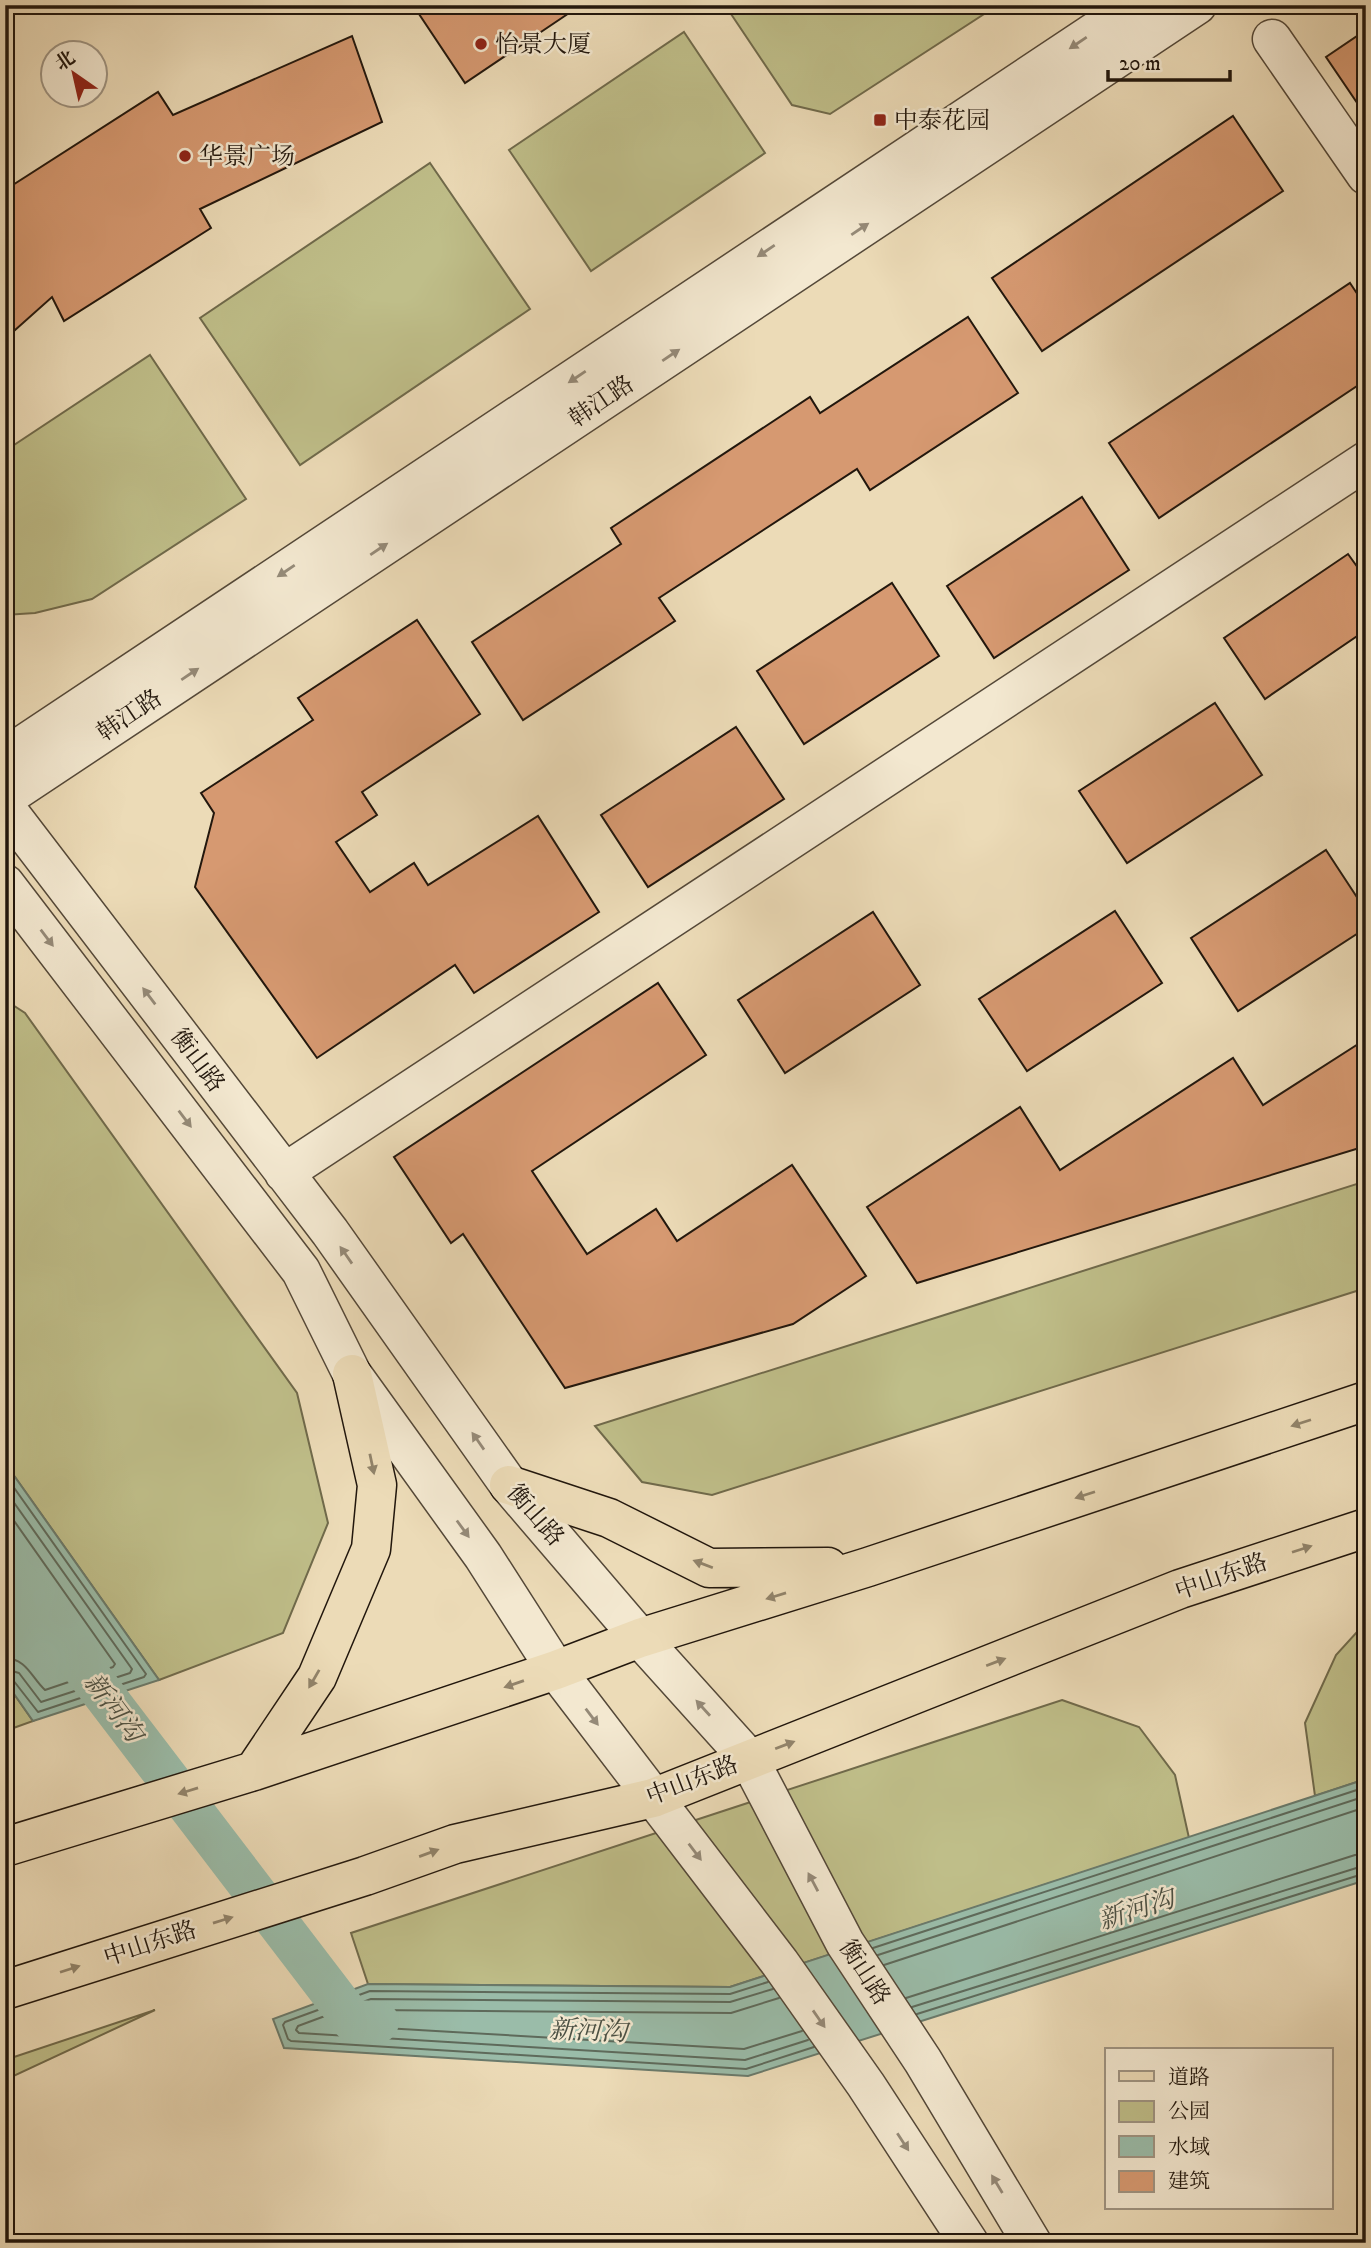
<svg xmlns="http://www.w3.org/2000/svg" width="1371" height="2248" viewBox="0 0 1371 2248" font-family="'IM FELL DW Pica','Noto Serif SC',serif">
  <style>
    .green { fill: #bfbe89; stroke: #706a4b; stroke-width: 2 }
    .water { fill: #9abca9; stroke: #6a7a6b; stroke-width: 2 }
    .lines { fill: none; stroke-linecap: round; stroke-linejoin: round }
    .shore { stroke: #5e6a5b; stroke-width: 2 }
    .canal { stroke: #9abca9; stroke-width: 42 }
    .building { fill: #d69971; stroke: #22170d; stroke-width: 2 }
    .minor-casing { stroke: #544838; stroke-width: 41 }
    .major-casing { stroke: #22170d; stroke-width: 41 }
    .minor { stroke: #f3e8d0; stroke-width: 38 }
    .major { stroke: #ecdbb7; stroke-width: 38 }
    .oneway { fill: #958a78 }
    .oneway2 { fill: #91836a }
    .poi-dot { fill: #8f2418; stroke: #f3e8d0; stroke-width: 2.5 }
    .labels { text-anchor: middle; stroke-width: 5; stroke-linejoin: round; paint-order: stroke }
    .poi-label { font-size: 24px; fill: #22170d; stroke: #f3e8d0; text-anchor: start }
    .street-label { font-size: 24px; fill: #22170d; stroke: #f3e8d0 }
    .water-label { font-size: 26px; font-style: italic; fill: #4c5144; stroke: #f3e8d0 }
  </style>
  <rect width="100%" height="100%" fill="#ecdbb7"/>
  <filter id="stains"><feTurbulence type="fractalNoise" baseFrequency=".00286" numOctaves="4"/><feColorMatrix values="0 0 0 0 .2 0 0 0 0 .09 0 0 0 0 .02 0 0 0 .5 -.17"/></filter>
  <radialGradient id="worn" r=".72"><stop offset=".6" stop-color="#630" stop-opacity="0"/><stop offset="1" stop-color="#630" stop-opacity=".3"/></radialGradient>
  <path class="green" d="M 725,5 L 998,5 L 830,114 L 792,105 Z
    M 684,32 L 765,153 L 591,271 L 509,150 Z
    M 430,163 L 530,309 L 300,465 L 200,318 Z
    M 150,355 L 246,499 L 92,599 L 35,613 L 5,615 L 5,451 Z
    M 5,1000 L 25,1013 L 297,1393 L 328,1523 L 283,1633 L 159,1680 L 5,1463 Z
    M 1366,1181 L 1366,1288 L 712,1495 L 642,1482 L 595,1426 Z
    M 1366,1622 L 1366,1779 L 1315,1796 L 1305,1723 L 1336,1655 Z
    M 5,1681 L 33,1721 L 5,1731 Z
    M 1062,1700 L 1139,1727 L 1175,1775 L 1189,1838 L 730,1987 L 368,1984 L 351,1933 Z
    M 155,2010 L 5,2080 L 5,2060 Z"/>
  <path class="water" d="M 5,1463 L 159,1680 L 33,1721 L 5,1681 Z
    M 1366,1779 L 1366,1880 L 748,2076 L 284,2048 L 273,2019 L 368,1984 L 730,1987 Z"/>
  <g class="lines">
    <path class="shore" d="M 5,1475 L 146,1674 L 144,1677 L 38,1712 L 13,1680 L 5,1678
      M 5,1490 L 132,1669 L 130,1673 L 41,1702 L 19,1673 L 5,1669
      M 5,1508 L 115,1664 L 113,1667 L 45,1690 C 31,1677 27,1659 5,1658
      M 873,1948 L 1366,1787
      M 878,1955 L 1366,1796
      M 884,1965 L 1366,1807
      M 768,1982 L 730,1994 L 370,1991 L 285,2022 L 283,2025 L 288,2039 L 291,2041 L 746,2069 L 814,2047
      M 773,1989 L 730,2002 L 371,1999 L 298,2026 L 296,2030 L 299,2033 L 745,2060 L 808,2040
      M 779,1998 L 731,2013 L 374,2010 L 348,2019 L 346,2022 L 350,2026 L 744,2049 L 802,2031
      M 906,1998 L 1355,1855 L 1366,1854
      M 912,2007 L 1366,1865
      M 917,2014 L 1366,1873"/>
    <path class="canal" d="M 5,1565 L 353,2021 L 378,2022"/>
  </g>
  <path class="building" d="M 413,5 L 581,5 L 465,83 Z
    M 1366,30 L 1366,116 L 1326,57 Z
    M 352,36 L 382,122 L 200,209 L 211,228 L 64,321 L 52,297 L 5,339 L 5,190 L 158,92 L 173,115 Z
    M 1233,116 L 1283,191 L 1042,351 L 992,278 Z
    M 1350,283 L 1366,307 L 1366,380 L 1159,518 L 1109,443 Z
    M 968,317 L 1018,393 L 870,490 L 857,469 L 659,598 L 675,621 L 523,720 L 472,642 L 621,544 L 611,528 L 810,397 L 820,413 Z
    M 1082,497 L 1129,570 L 994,658 L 947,586 Z
    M 1348,554 L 1366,579 L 1366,630 L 1265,699 L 1224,638 Z
    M 892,583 L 939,656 L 804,744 L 757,671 Z
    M 417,620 L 480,714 L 362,792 L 377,815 L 336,842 L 370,892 L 414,863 L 428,885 L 538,816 L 599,912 L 474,993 L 455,965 L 317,1058 L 195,887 L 214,813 L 201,793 L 313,720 L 298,698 Z
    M 1215,703 L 1262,775 L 1127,863 L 1079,791 Z
    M 736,727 L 784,799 L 648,887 L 601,815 Z
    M 1326,850 L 1366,911 L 1366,928 L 1238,1011 L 1191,938 Z
    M 1115,911 L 1162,983 L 1027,1071 L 979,999 Z
    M 873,912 L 920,985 L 785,1073 L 738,1000 Z
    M 658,983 L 706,1055 L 532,1171 L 587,1254 L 656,1209 L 677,1241 L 792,1165 L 866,1276 L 793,1324 L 565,1388 L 463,1234 L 451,1243 L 394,1157 Z
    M 1366,1039 L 1366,1146 L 917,1283 L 867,1207 L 1020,1107 L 1060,1170 L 1233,1058 L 1263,1105 Z"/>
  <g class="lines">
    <g class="minor-casing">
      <path id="minor" d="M 1272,39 L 1366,175
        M 5,757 L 1135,5
        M 5,798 L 1197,5
        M 5,807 L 330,1232 L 509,1485 L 640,1638 L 749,1759 L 845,1943 L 923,2061 L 1032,2243
        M 5,884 L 301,1271 L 352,1374 L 483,1556 L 556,1670 L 780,1963 L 866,2085 L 969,2243
        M 284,1173 L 1366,461"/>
    </g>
    <g class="major-casing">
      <path id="major" d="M 509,1485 L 609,1518 L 709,1568 L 828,1567
        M 254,1771 L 317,1677 L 371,1549 L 377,1485 L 352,1374
        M 5,1847 L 254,1771 L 556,1670 L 640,1638 L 868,1567 L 1366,1401
        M 5,1990 L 365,1876 L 455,1844 L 653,1798 L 1180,1589 L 1366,1528"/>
    </g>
    <use href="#minor" class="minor"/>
    <use href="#major" class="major"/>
  </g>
  <defs><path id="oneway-solid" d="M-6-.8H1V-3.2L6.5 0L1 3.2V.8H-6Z" transform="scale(1.75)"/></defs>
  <g class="oneway">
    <use href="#oneway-solid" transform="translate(1078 43) rotate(146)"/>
    <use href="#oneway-solid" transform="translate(860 229) rotate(-34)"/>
    <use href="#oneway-solid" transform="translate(766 251) rotate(146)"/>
    <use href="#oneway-solid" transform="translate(671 355) rotate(-34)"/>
    <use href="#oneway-solid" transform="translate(577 377) rotate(146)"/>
    <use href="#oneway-solid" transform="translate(379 549) rotate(-34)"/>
    <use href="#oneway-solid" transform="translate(286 571) rotate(146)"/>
    <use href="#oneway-solid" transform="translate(190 674) rotate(-34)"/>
    <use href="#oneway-solid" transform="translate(47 938) rotate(53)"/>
    <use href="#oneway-solid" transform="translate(149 996) rotate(-127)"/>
    <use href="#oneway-solid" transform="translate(185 1119) rotate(53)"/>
    <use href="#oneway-solid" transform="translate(346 1255) rotate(-125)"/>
    <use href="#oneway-solid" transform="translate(478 1441) rotate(-125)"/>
    <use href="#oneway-solid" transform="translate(463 1529) rotate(54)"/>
    <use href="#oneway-solid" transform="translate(703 1708) rotate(-132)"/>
    <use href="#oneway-solid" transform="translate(592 1717) rotate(53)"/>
    <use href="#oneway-solid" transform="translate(695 1852) rotate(53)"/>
    <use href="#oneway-solid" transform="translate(813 1882) rotate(-118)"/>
    <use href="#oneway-solid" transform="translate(819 2019) rotate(55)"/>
    <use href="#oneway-solid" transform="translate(903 2142) rotate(57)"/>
    <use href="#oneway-solid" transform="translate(997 2184) rotate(-121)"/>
  </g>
  <g class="oneway2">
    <use href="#oneway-solid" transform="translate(1301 1423) rotate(162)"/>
    <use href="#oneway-solid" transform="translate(372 1464) rotate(78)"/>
    <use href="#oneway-solid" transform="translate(1085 1495) rotate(162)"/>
    <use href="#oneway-solid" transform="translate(1302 1549) rotate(-18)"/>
    <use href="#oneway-solid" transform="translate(703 1564) rotate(-159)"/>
    <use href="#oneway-solid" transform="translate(776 1596) rotate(163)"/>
    <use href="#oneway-solid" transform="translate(996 1662) rotate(-21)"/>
    <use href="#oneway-solid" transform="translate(314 1679) rotate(120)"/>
    <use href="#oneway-solid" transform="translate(514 1684) rotate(161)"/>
    <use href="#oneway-solid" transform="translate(785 1745) rotate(-21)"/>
    <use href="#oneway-solid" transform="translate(188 1791) rotate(163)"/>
    <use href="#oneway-solid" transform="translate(429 1853) rotate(-20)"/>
    <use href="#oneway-solid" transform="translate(223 1920) rotate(-17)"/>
    <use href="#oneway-solid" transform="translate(70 1969) rotate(-18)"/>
  </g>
  <g class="poi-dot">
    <circle cx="481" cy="44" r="7"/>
    <rect x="873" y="113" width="14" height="14" rx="3.5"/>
    <circle cx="185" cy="156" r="7"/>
  </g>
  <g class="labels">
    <g class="poi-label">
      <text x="495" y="52">怡景大厦</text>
      <text x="894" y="128">中泰花园</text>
      <text x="199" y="164">华景广场</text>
    </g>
    <g class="street-label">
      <text transform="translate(601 401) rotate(-34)" y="8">韩江路</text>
      <text transform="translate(129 715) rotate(-34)" y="8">韩江路</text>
      <text transform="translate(198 1060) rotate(53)" y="8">衡山路</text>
      <text transform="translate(536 1515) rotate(49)" y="8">衡山路</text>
      <text transform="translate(1221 1576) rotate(-19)" y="8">中山东路</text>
      <text transform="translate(692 1780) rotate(-21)" y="8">中山东路</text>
      <text transform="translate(150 1943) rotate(-18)" y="8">中山东路</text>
      <text transform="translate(865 1972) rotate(57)" y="8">衡山路</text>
    </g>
    <g class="water-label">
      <text transform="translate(114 1707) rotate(53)" y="9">新河沟</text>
      <text transform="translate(1136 1909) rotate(-18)" y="9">新河沟</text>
      <text transform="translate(588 2030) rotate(2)" y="9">新河沟</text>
    </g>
  </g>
  <rect width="1371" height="2248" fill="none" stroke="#ecdbb7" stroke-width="28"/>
  <rect x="7" y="7" width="1357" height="2234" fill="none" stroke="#22170d" stroke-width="3.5"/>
  <rect x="14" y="14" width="1343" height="2220" fill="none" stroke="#22170d" stroke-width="2"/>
  <rect x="1105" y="2048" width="228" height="161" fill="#f3e8d0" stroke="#9f9482" stroke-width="2"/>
  <rect x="1119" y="2071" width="35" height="10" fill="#ecdbb7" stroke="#9f9482" stroke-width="2"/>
  <text x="1168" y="2084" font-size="21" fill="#22170d">道路</text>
  <rect x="1119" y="2101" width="35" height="21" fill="#bfbe89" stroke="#9f9482" stroke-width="2"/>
  <text x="1168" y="2118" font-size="21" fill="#22170d">公园</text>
  <rect x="1119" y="2136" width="35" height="21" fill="#9abca9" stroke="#9f9482" stroke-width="2"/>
  <text x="1168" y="2154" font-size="21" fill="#22170d">水域</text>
  <rect x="1119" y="2171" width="35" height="21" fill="#d69971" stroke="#9f9482" stroke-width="2"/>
  <text x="1168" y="2188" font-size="21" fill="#22170d">建筑</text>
  <g transform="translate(74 74) rotate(326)"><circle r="33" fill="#f3e8d0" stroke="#9f9482" stroke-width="2"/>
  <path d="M0-5L12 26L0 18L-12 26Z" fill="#8f2418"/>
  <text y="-10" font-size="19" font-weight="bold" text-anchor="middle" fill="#22170d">北</text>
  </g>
  <path d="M1108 70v10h122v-10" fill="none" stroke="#22170d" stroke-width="3.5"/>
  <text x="1119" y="70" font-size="21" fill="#22170d" stroke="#f3e8d0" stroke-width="5" paint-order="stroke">20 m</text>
  <rect width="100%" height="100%" filter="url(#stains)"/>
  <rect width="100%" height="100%" fill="url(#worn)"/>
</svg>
